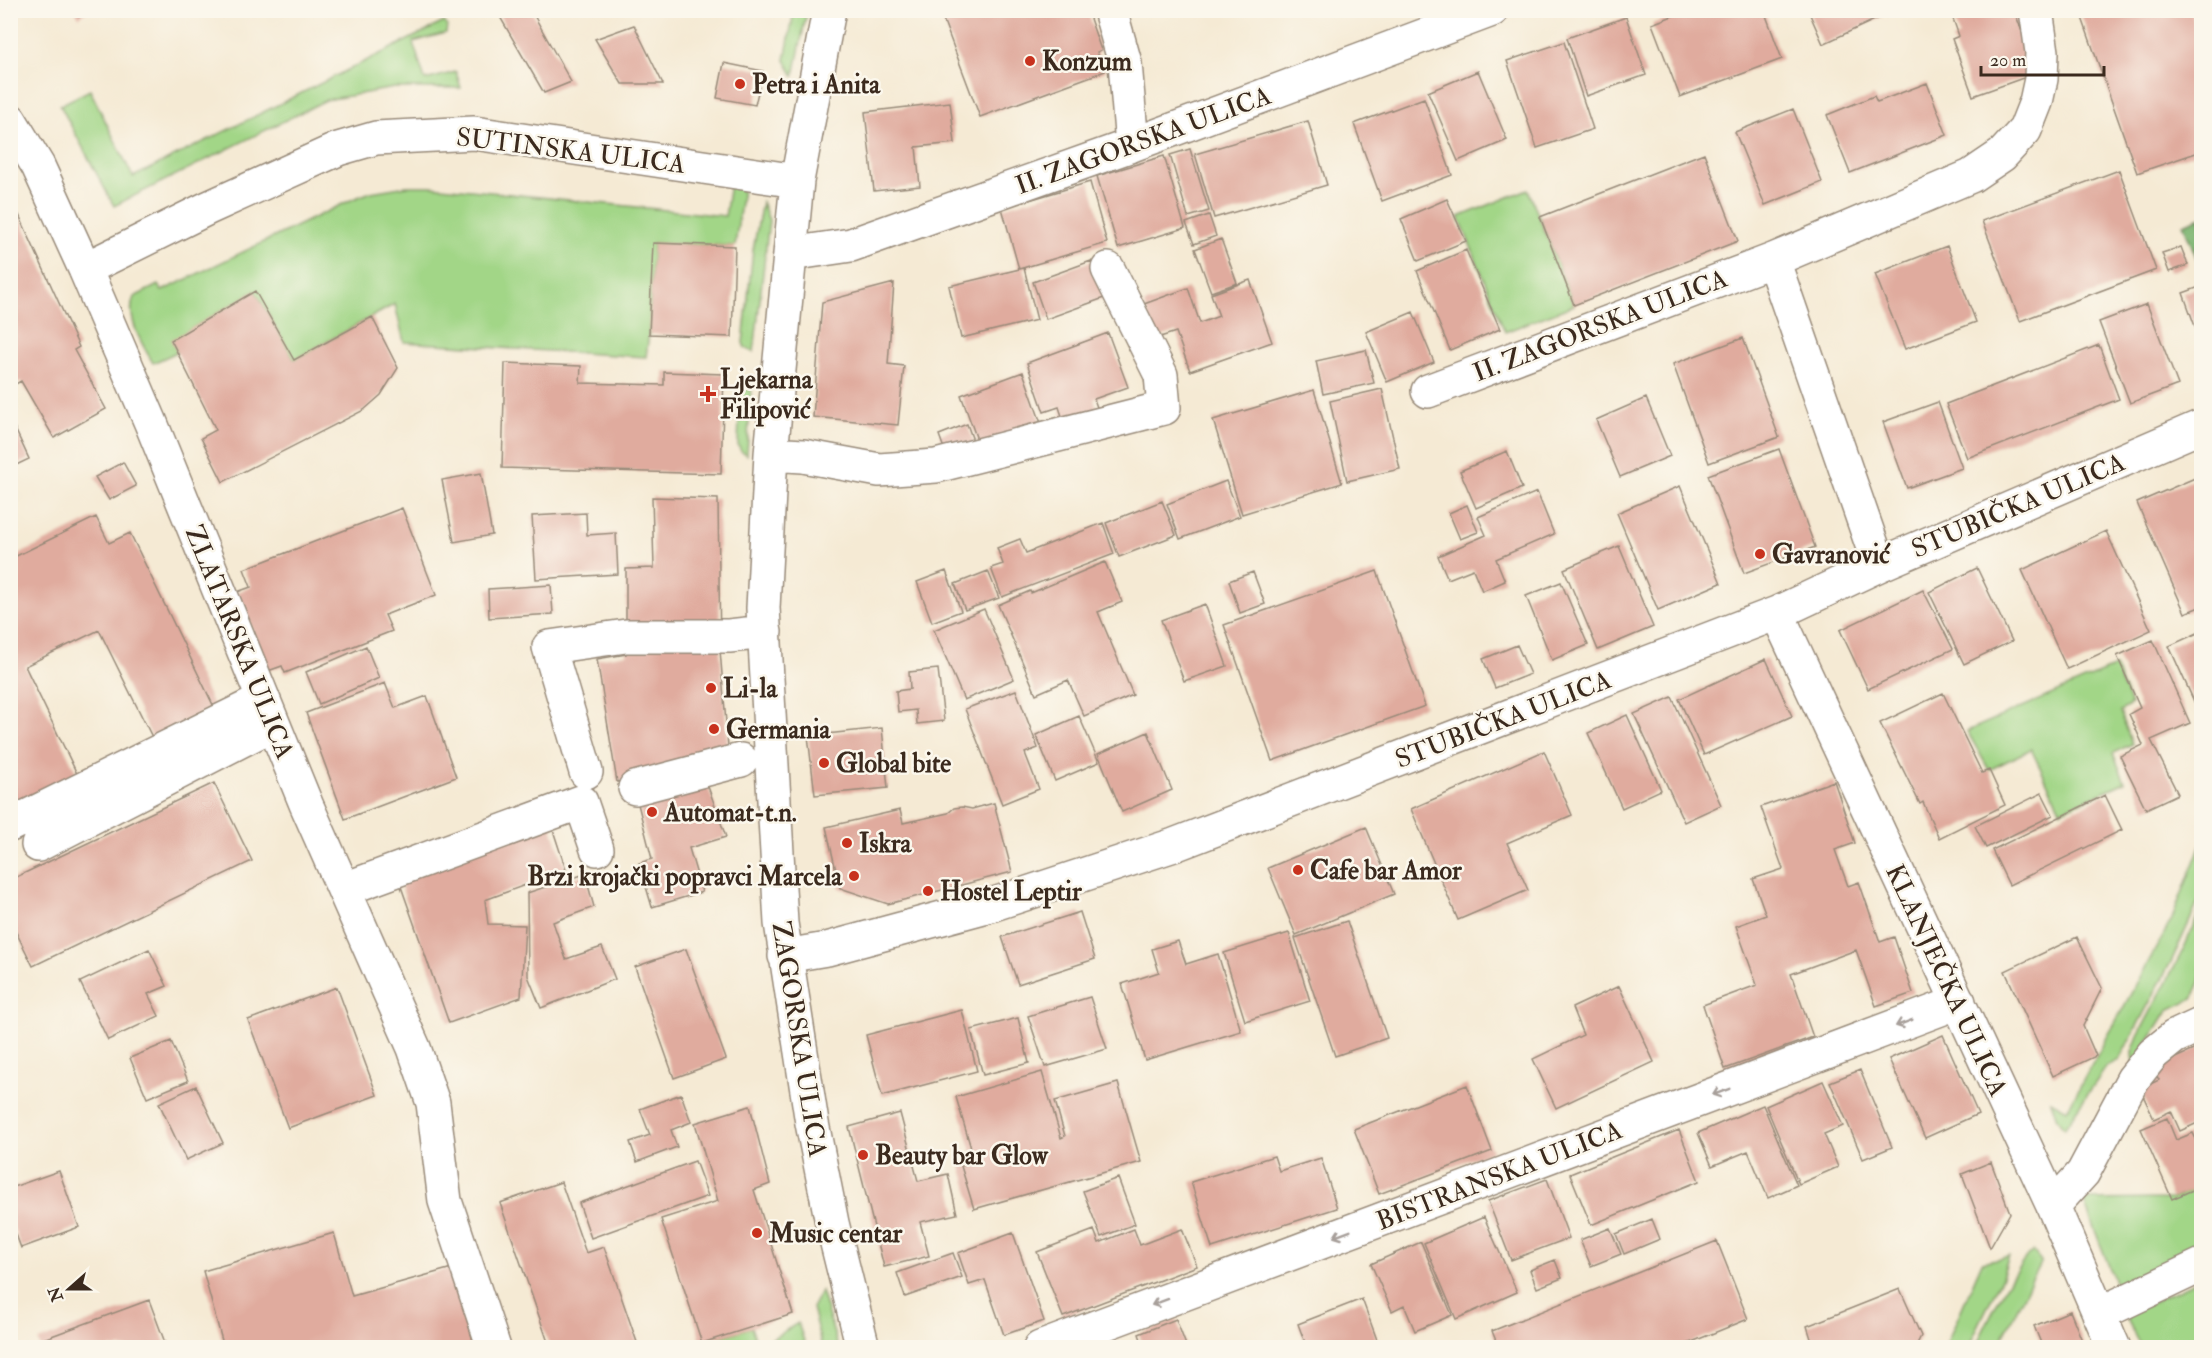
<svg xmlns="http://www.w3.org/2000/svg" width="2212" height="1358" viewBox="0 0 2212 1358" font-family="'IM FELL Double Pica',serif">
  <style>
    .green { fill: #a2d687; stroke: #6e8052; stroke-width: 1.5 }
    .forest { fill: #81b774; stroke: #5e7049; stroke-width: 1.5 }
    .building { fill: #e0ab9e }
    .lines { fill: none; stroke-linecap: round; stroke-linejoin: round }
    .minor-casing { stroke: #988a79; stroke-width: 36 }
    .minor { stroke: #fff; stroke-width: 33 }
    .oneway { stroke: #a79f9a }
    .poi-dot { fill: #c8321e; stroke: #fbf7ec; stroke-width: 2 }
    .labels { text-anchor: middle; stroke-width: 5; stroke-linejoin: round; paint-order: stroke }
    .poi-label { font-size: 26px; font-weight: bold; fill: #3b2a1e; stroke: #fbf7ec; text-anchor: start }
    .street-label { font-size: 26px; fill: #3b2a1e; stroke: #fbf7ec }
  </style>
  <rect width="100%" height="100%" fill="#fbf7ec"/>
  <filter id="ink" filterUnits="userSpaceOnUse"><feTurbulence type="fractalNoise" baseFrequency=".0167" numOctaves="2"/><feDisplacementMap in="SourceGraphic" scale="12" xChannelSelector="R" yChannelSelector="G"/><feConvolveMatrix kernelMatrix="1 2 1 2 8 2 1 2 1" color-interpolation-filters="sRGB"/></filter>
  <filter id="wash" filterUnits="userSpaceOnUse"><feTurbulence type="fractalNoise" baseFrequency=".008" numOctaves="4" result="noise"/><feDisplacementMap in="SourceGraphic" scale="24" xChannelSelector="R" yChannelSelector="G"/><feGaussianBlur stdDeviation="1.35" result="paint"/><feColorMatrix in="noise" values="0 0 0 0 0 0 0 0 0 0 0 0 0 0 0 0 0 1.4 0 .05"/><feComposite in="paint" operator="in"/></filter>
  <g filter="url(#wash)">
    <rect width="100%" height="100%" fill="#f5ead4"/>
    <path class="green" d="M 794,11 L 807,11 L 794,76 L 785,60 Z
      M 444,22 L 447,25 L 446,33 L 413,42 L 425,80 L 456,72 L 461,88 L 394,88 L 326,100 L 114,206 L 60,105 L 90,90 L 133,177 Z
      M 730,184 L 743,188 L 735,246 L 653,243 L 649,334 L 646,357 L 404,342 L 395,304 L 294,360 L 255,291 L 172,340 L 177,352 L 153,363 C 143,346 125,317 134,297 L 158,285 L 162,291 L 353,199 L 371,192 L 407,186 L 431,186 L 725,216 Z
      M 1528,189 L 1574,305 L 1505,332 L 1459,217 Z
      M 762,202 L 769,220 L 754,352 L 745,348 L 743,343 L 753,250 Z
      M 751,386 L 751,387 L 747,455 L 741,451 L 738,445 L 740,395 Z
      M 2115,667 L 2131,705 L 2120,711 L 2132,744 L 2113,753 L 2125,782 L 2061,811 L 2031,749 L 1989,770 L 1967,731 Z
      M 2201,844 L 2201,896 L 2172,960 L 2119,1060 L 2107,1066 L 2064,1128 L 2057,1119 L 2051,1101 L 2067,1110 L 2172,919 Z
      M 2201,908 L 2201,980 L 2193,998 L 2168,1010 L 2133,1066 L 2132,1052 L 2138,1036 L 2184,948 Z
      M 2201,1186 L 2201,1252 L 2119,1292 L 2083,1200 L 2172,1199 Z
      M 2033,1251 L 2041,1261 L 1998,1347 L 1975,1347 C 1989,1320 2010,1270 2033,1251 Z
      M 2009,1256 L 2001,1279 L 1968,1347 L 1945,1347 L 1982,1262 Z
      M 2201,1279 L 2201,1347 L 2141,1347 L 2125,1315 Z
      M 821,1291 L 838,1347 L 822,1347 L 812,1308 Z
      M 798,1323 L 806,1347 L 688,1348 L 751,1327 L 758,1347 Z"/>
    <path class="forest" d="M 2201,217 L 2201,269 L 2183,224 Z"/>
    <g id="blocks">
      <path class="building" d="M 75,10 L 89,10 L 79,17 Z
        M 496,10 L 531,10 L 571,82 L 544,93 Z
        M 966,10 L 1087,10 L 1101,50 L 1097,52 L 1105,71 L 980,117 L 943,19 Z
        M 1688,10 L 1764,10 L 1782,59 L 1680,97 L 1652,24 Z
        M 1808,10 L 1896,10 L 1823,44 Z
        M 1950,10 L 2014,10 L 2037,73 L 1973,96 L 1952,39 L 1959,36 Z
        M 2086,10 L 2192,10 L 2202,77 L 2202,151 L 2137,173 L 2080,12 Z
        M 1626,17 L 1646,75 L 1586,96 L 1567,38 Z
        M 634,25 L 663,84 L 622,84 L 595,39 Z
        M 1564,42 L 1593,129 L 1537,148 L 1507,61 Z
        M 724,63 L 763,71 L 755,105 L 717,98 Z
        M 1478,71 L 1507,140 L 1458,161 L 1428,92 Z
        M 1927,83 L 1947,135 L 1850,173 L 1827,115 L 1874,96 L 1877,102 Z
        M 1424,98 L 1452,175 L 1382,201 L 1354,124 Z
        M 950,102 L 955,143 L 916,147 L 920,186 L 874,191 L 865,112 Z
        M 1793,109 L 1822,182 L 1765,205 L 1735,132 Z
        M 1308,121 L 1327,185 L 1214,218 L 1195,154 Z
        M 1190,149 L 1209,211 L 1188,217 L 1170,155 Z
        M 1704,153 L 1738,241 L 1574,305 L 1540,217 Z
        M 1164,156 L 1185,228 L 1118,248 L 1097,176 Z
        M 2119,170 L 2156,270 L 2020,321 L 1982,221 Z
        M 1090,182 L 1107,243 L 1019,269 L 1002,208 Z
        M 1447,199 L 1466,241 L 1418,261 L 1401,219 Z
        M 10,203 L 19,215 L 79,347 L 74,350 L 106,409 L 54,438 L 21,381 L 10,387 Z
        M 1209,215 L 1216,236 L 1194,244 L 1186,223 Z
        M 1221,239 L 1237,283 L 1211,292 L 1195,249 Z
        M 653,243 L 735,246 L 732,337 L 649,334 Z
        M 1947,246 L 1976,322 L 1905,349 L 1875,274 Z
        M 2181,247 L 2188,265 L 2169,272 L 2162,253 Z
        M 1466,250 L 1500,329 L 1450,350 L 1417,271 Z
        M 1091,261 L 1104,298 L 1046,319 L 1033,282 Z
        M 1024,268 L 1037,320 L 961,338 L 949,286 Z
        M 1250,280 L 1272,342 L 1190,371 L 1176,332 L 1157,338 L 1144,304 L 1188,288 L 1200,323 L 1219,316 L 1211,294 Z
        M 894,283 L 888,364 L 904,366 L 898,425 L 813,417 L 822,302 Z
        M 2202,286 L 2202,343 L 2201,343 L 2183,293 Z
        M 255,291 L 294,360 L 372,317 L 398,368 L 381,395 L 364,410 L 223,482 L 201,438 L 216,430 L 171,340 Z
        M 2147,304 L 2178,385 L 2130,403 L 2099,322 Z
        M 1413,312 L 1434,362 L 1387,382 L 1366,332 Z
        M 1108,333 L 1128,387 L 1094,399 L 1098,410 L 1064,422 L 1059,407 L 1044,412 L 1027,363 Z
        M 1743,338 L 1779,437 L 1709,463 L 1673,364 Z
        M 2099,345 L 2119,399 L 1967,458 L 1946,404 Z
        M 1366,350 L 1374,383 L 1323,394 L 1316,361 Z
        M 505,363 L 581,366 L 580,383 L 664,385 L 664,372 L 724,374 L 721,474 L 502,468 Z
        M 1023,372 L 1042,426 L 980,448 L 961,395 Z
        M 1382,389 L 1400,469 L 1347,481 L 1330,401 Z
        M 1314,390 L 1342,483 L 1242,514 L 1213,420 Z
        M 1646,398 L 1670,456 L 1620,477 L 1596,420 Z
        M 1938,402 L 1962,468 L 1907,488 L 1883,422 Z
        M 10,418 L 29,459 L 10,468 Z
        M 967,424 L 975,446 L 947,457 L 939,435 Z
        M 1779,449 L 1815,547 L 1744,573 L 1708,475 Z
        M 1507,451 L 1522,488 L 1476,508 L 1460,471 Z
        M 123,462 L 136,486 L 109,500 L 95,477 Z
        M 481,473 L 492,535 L 454,542 L 442,480 Z
        M 2202,475 L 2202,606 L 2185,613 L 2137,503 Z
        M 1226,481 L 1240,516 L 1180,539 L 1167,504 Z
        M 1680,486 L 1721,583 L 1658,610 L 1617,513 Z
        M 1537,492 L 1554,534 L 1496,559 L 1505,581 L 1482,591 L 1473,569 L 1448,579 L 1438,556 L 1486,535 L 1478,517 Z
        M 652,497 L 718,499 L 720,650 L 729,759 L 617,782 L 597,659 L 626,654 L 626,569 L 654,568 Z
        M 1162,501 L 1176,535 L 1119,557 L 1106,523 Z
        M 1467,505 L 1478,532 L 1460,539 L 1449,513 Z
        M 402,508 L 436,595 L 385,615 L 392,631 L 285,673 L 282,666 L 268,671 L 237,592 L 251,587 L 244,569 Z
        M 586,513 L 587,535 L 616,533 L 618,574 L 536,579 L 532,516 Z
        M 96,517 L 109,543 L 130,533 L 214,707 L 152,737 L 99,630 L 25,666 L 78,776 L 10,809 L 10,559 Z
        M 1103,523 L 1114,554 L 1002,597 L 991,568 L 1003,564 L 997,548 L 1020,539 L 1026,553 Z
        M 2106,531 L 2151,630 L 2067,669 L 2022,570 Z
        M 1619,546 L 1653,627 L 1598,650 L 1564,569 Z
        M 1105,562 L 1122,602 L 1098,612 L 1133,695 L 1084,716 L 1068,680 L 1036,694 L 998,605 L 1030,591 L 1031,593 Z
        M 1977,568 L 2012,641 L 1964,664 L 1929,592 Z
        M 946,571 L 961,611 L 932,622 L 917,582 Z
        M 988,571 L 999,598 L 965,610 L 955,584 Z
        M 1377,571 L 1425,706 L 1272,761 L 1224,625 Z
        M 1253,572 L 1265,604 L 1240,613 L 1229,581 Z
        M 1561,582 L 1588,645 L 1552,660 L 1526,596 Z
        M 551,585 L 553,614 L 489,618 L 488,589 Z
        M 1923,590 L 1953,649 L 1868,689 L 1840,630 Z
        M 1205,604 L 1227,666 L 1184,681 L 1161,620 Z
        M 984,609 L 1014,679 L 964,700 L 934,630 Z
        M 2202,631 L 2202,706 L 2197,708 L 2169,646 Z
        M 2153,640 L 2190,723 L 2151,740 L 2178,794 L 2146,809 L 2120,756 L 2143,745 L 2129,714 L 2140,708 L 2117,656 Z
        M 1517,645 L 1530,674 L 1495,688 L 1483,659 Z
        M 366,646 L 379,678 L 319,704 L 306,672 Z
        M 1766,659 L 1792,716 L 1704,755 L 1679,699 Z
        M 938,669 L 944,721 L 917,724 L 916,710 L 898,712 L 896,691 L 910,689 L 909,672 Z
        M 385,683 L 395,708 L 427,696 L 456,777 L 345,819 L 306,713 Z
        M 1016,690 L 1038,748 L 1025,753 L 1039,789 L 1002,804 L 965,709 Z
        M 1943,693 L 1982,773 L 1989,770 L 2005,805 L 1939,838 L 1923,802 L 1920,804 L 1880,723 Z
        M 1672,697 L 1721,805 L 1684,822 L 1634,714 Z
        M 1627,715 L 1661,790 L 1622,808 L 1588,733 Z
        M 1079,716 L 1099,762 L 1055,781 L 1036,735 Z
        M 882,728 L 888,788 L 815,795 L 808,736 Z
        M 1148,732 L 1172,790 L 1122,812 L 1098,754 Z
        M 1544,751 L 1572,815 L 1507,843 L 1528,890 L 1458,920 L 1411,809 Z
        M 706,781 L 726,837 L 689,848 L 702,892 L 652,907 L 639,863 L 652,859 L 637,800 Z
        M 1834,781 L 1855,843 L 1835,850 L 1848,886 L 1859,882 L 1880,942 L 1894,937 L 1913,993 L 1876,1006 L 1856,950 L 1791,974 L 1813,1037 L 1725,1069 L 1703,1005 L 1757,985 L 1736,926 L 1766,915 L 1753,879 L 1783,869 L 1761,807 Z
        M 214,783 L 252,861 L 33,966 L 10,920 L 10,880 Z
        M 2042,793 L 2053,815 L 1986,848 L 1975,826 Z
        M 2105,795 L 2122,830 L 2009,885 L 1992,850 Z
        M 994,803 L 1012,872 L 888,904 L 840,888 L 826,827 L 900,810 L 903,823 L 948,813 L 954,808 L 962,807 L 972,809 Z
        M 551,824 L 566,870 L 485,900 L 488,924 L 525,925 L 521,997 L 449,1023 L 391,858 Z
        M 1366,827 L 1394,894 L 1296,935 L 1268,868 Z
        M 585,874 L 594,907 L 553,922 L 566,959 L 602,947 L 615,979 L 541,1008 L 528,976 L 527,893 Z
        M 1080,912 L 1095,959 L 1018,984 L 1002,937 Z
        M 1347,921 L 1387,1038 L 1335,1056 L 1295,938 Z
        M 1289,933 L 1310,1001 L 1245,1021 L 1224,953 Z
        M 2077,937 L 2102,988 L 2083,1026 L 2096,1056 L 2053,1076 L 2005,971 Z
        M 1178,941 L 1186,964 L 1218,954 L 1241,1031 L 1145,1060 L 1122,984 L 1159,972 L 1152,949 Z
        M 149,949 L 167,986 L 148,994 L 159,1016 L 108,1040 L 80,982 Z
        M 686,949 L 726,1059 L 674,1078 L 635,967 Z
        M 1619,986 L 1654,1062 L 1556,1108 L 1533,1059 L 1583,1035 L 1572,1008 Z
        M 337,987 L 377,1095 L 288,1128 L 248,1020 Z
        M 1090,997 L 1107,1049 L 1045,1067 L 1028,1016 Z
        M 962,1010 L 977,1071 L 882,1096 L 866,1035 Z
        M 1018,1018 L 1029,1063 L 983,1075 L 971,1030 Z
        M 1943,1035 L 1978,1114 L 1925,1138 L 1889,1059 Z
        M 171,1041 L 188,1081 L 147,1098 L 130,1058 Z
        M 2202,1046 L 2202,1121 L 2180,1131 L 2171,1111 L 2154,1119 L 2140,1089 L 2159,1080 L 2153,1068 Z
        M 1860,1070 L 1892,1147 L 1863,1159 L 1830,1082 Z
        M 1042,1072 L 1061,1138 L 1065,1136 L 1055,1101 L 1118,1083 L 1141,1162 L 974,1209 L 961,1166 L 975,1162 L 956,1097 Z
        M 1823,1081 L 1843,1126 L 1824,1134 L 1838,1167 L 1799,1184 L 1766,1106 Z
        M 1467,1085 L 1492,1151 L 1379,1194 L 1354,1129 Z
        M 196,1086 L 223,1143 L 186,1160 L 159,1103 Z
        M 681,1094 L 691,1122 L 671,1130 L 677,1147 L 637,1162 L 630,1142 L 650,1135 L 640,1109 Z
        M 1763,1105 L 1797,1185 L 1768,1198 L 1748,1151 L 1712,1166 L 1698,1133 Z
        M 750,1106 L 770,1184 L 754,1190 L 793,1314 L 702,1343 L 661,1219 L 718,1201 L 695,1123 Z
        M 900,1113 L 918,1181 L 948,1174 L 957,1214 L 920,1222 L 929,1256 L 884,1267 L 849,1127 Z
        M 2167,1118 L 2176,1140 L 2193,1133 L 2202,1152 L 2202,1186 L 2172,1199 L 2141,1129 Z
        M 1679,1130 L 1699,1181 L 1591,1225 L 1570,1174 Z
        M 1274,1156 L 1279,1171 L 1321,1158 L 1337,1208 L 1212,1248 L 1191,1182 Z
        M 695,1161 L 708,1196 L 591,1238 L 579,1203 Z
        M 1991,1162 L 2010,1213 L 1990,1248 L 1962,1174 Z
        M 59,1171 L 79,1227 L 21,1248 L 10,1218 L 10,1188 Z
        M 1118,1178 L 1135,1224 L 1101,1237 L 1083,1191 Z
        M 1547,1179 L 1569,1238 L 1511,1260 L 1488,1201 Z
        M 561,1182 L 586,1253 L 604,1247 L 639,1348 L 550,1348 L 500,1203 Z
        M 1484,1217 L 1517,1292 L 1456,1319 L 1424,1243 Z
        M 1652,1219 L 1660,1239 L 1624,1254 L 1616,1234 Z
        M 1610,1228 L 1621,1254 L 1591,1266 L 1580,1240 Z
        M 1134,1229 L 1140,1245 L 1182,1229 L 1197,1266 L 1063,1317 L 1037,1252 L 1094,1230 L 1099,1243 Z
        M 334,1233 L 352,1296 L 452,1268 L 475,1348 L 224,1348 L 203,1271 Z
        M 1013,1233 L 1044,1321 L 1004,1335 L 985,1280 L 969,1285 L 958,1253 Z
        M 1717,1241 L 1748,1319 L 1677,1348 L 1499,1348 L 1492,1331 Z
        M 1421,1242 L 1452,1315 L 1415,1331 L 1404,1305 L 1392,1311 L 1371,1264 Z
        M 953,1253 L 962,1277 L 905,1297 L 897,1273 Z
        M 1555,1260 L 1562,1278 L 1537,1288 L 1530,1270 Z
        M 1900,1289 L 1921,1336 L 1915,1348 L 1814,1348 L 1807,1326 Z
        M 1362,1299 L 1380,1348 L 1307,1348 L 1298,1324 Z
        M 149,1300 L 167,1348 L 40,1348 L 38,1341 Z
        M 2070,1311 L 2085,1348 L 2043,1348 L 2034,1326 Z
        M 1176,1319 L 1187,1348 L 1144,1348 L 1139,1334 Z"/>
    </g>
  </g>
  <g filter="url(#ink)">
    <use href="#blocks" fill-opacity="0" stroke="#988a79" stroke-width="1.5"/>
    <g class="lines">
      <g class="minor-casing">
        <path id="minor" d="M 829,10 L 797,181 L 771,454 L 763,608 L 781,923 L 812,1123 L 832,1223 L 863,1348
          M 1110,10 L 1125,63 L 1132,145
          M 10,120 L 38,166 L 85,269 L 151,423 L 306,804 L 414,1048 L 433,1103 L 445,1201 L 494,1348
          M 790,254 L 851,245 L 1132,145 L 1492,10
          M 1773,260 L 1879,565
          M 85,269 L 208,208 L 338,149 L 376,138 L 474,133 L 797,181
          M 1428,391 L 1773,260 L 1971,176 L 2002,155 L 2025,130 L 2036,102 L 2041,79 L 2042,52 L 2036,10
          M 771,454 L 803,456 L 879,470 L 936,466 L 1164,408 L 1161,375 L 1108,269
          M 1777,613 L 2053,1206 L 2114,1348
          M 586,772 L 549,647 L 626,636 L 729,636 L 765,632
          M 635,788 L 741,760
          M 10,825 L 263,700
          M 38,845 L 273,724
          M 345,889 L 581,802 L 597,849
          M 785,956 L 827,949 L 994,904 L 1174,845 L 1777,613 L 1879,565 L 2202,426
          M 2053,1206 L 2083,1173 L 2133,1079 L 2153,1054 L 2174,1037 L 2202,1024
          M 2099,1314 L 2202,1265
          M 1040,1348 L 1959,1002"/>
      </g>
      <use href="#minor" class="minor"/>
    </g>
    <defs><path id="oneway-shaft" d="M-6 0H5M1.5-3L5.5 0L1.5 3" fill="none" stroke-width="1.6" stroke-linecap="round" stroke-linejoin="round" transform="scale(1.5)"/></defs>
    <g class="oneway">
      <use href="#oneway-shaft" transform="translate(1904 1023) rotate(159)"/>
      <use href="#oneway-shaft" transform="translate(1721 1092) rotate(159)"/>
      <use href="#oneway-shaft" transform="translate(1342 1234) rotate(159)"/>
      <use href="#oneway-shaft" transform="translate(1160 1302) rotate(159)"/>
    </g>
  </g>
  <g class="poi-dot">
    <circle cx="1030" cy="61" r="6"/>
    <circle cx="740" cy="84" r="6"/>
    <path d="M705 385h6v6h6v6h-6v6h-6v-6h-6v-6h6z"/>
    <circle cx="1760" cy="554" r="6"/>
    <circle cx="711" cy="688" r="6"/>
    <circle cx="714" cy="729" r="6"/>
    <circle cx="824" cy="763" r="6"/>
    <circle cx="652" cy="812" r="6"/>
    <circle cx="847" cy="843" r="6"/>
    <circle cx="1298" cy="870" r="6"/>
    <circle cx="854" cy="876" r="6"/>
    <circle cx="928" cy="891" r="6"/>
    <circle cx="863" cy="1155" r="6"/>
    <circle cx="757" cy="1233" r="6"/>
  </g>
  <g class="labels">
    <g class="poi-label">
      <text x="1042" y="70">Konzum</text>
      <text x="752" y="93">Petra i Anita</text>
      <text x="720" y="388">Ljekarna<tspan x="720" dy="30">Filipović</tspan></text>
      <text x="1772" y="563">Gavranović</text>
      <text x="723" y="697">Li-la</text>
      <text x="726" y="738">Germania</text>
      <text x="836" y="772">Global bite</text>
      <text x="664" y="821">Automat-t.n.</text>
      <text x="859" y="852">Iskra</text>
      <text x="1310" y="879">Cafe bar Amor</text>
      <text x="842" y="885" text-anchor="end">Brzi krojački popravci Marcela</text>
      <text x="940" y="900">Hostel Leptir</text>
      <text x="875" y="1164">Beauty bar Glow</text>
      <text x="769" y="1242">Music centar</text>
    </g>
    <g class="street-label">
      <text transform="translate(1143 140) rotate(-20)" y="9">II. ZAGORSKA ULICA</text>
      <text transform="translate(571 150) rotate(7)" y="9">SUTINSKA ULICA</text>
      <text transform="translate(1600 325) rotate(-21)" y="9">II. ZAGORSKA ULICA</text>
      <text transform="translate(2018 505) rotate(-23)" y="9">STUBIČKA ULICA</text>
      <text transform="translate(240 642) rotate(68)" y="9">ZLATARSKA ULICA</text>
      <text transform="translate(1503 719) rotate(-21)" y="9">STUBIČKA ULICA</text>
      <text transform="translate(1947 980) rotate(65)" y="9">KLANJEČKA ULICA</text>
      <text transform="translate(800 1039) rotate(81)" y="9">ZAGORSKA ULICA</text>
      <text transform="translate(1499 1175) rotate(-21)" y="9">BISTRANSKA ULICA</text>
    </g>
  </g>
  <rect width="2212" height="1358" fill="none" stroke="#fbf7ec" stroke-width="36"/>
  <g transform="translate(69 1289) rotate(249)" stroke="#fbf7ec" stroke-width="4.5" paint-order="stroke">
  <path d="M0-4.5L10 22L0 15L-10 22Z" fill="#3b2a1e"/>
  <text y="-9" font-size="16" font-weight="bold" text-anchor="middle" fill="#3b2a1e">N</text>
  </g>
  <path d="M1981 66v9h123v-9" fill="none" stroke="#3b2a1e" stroke-width="3"/>
  <text x="1990" y="66" font-size="18" fill="#3b2a1e" stroke="#fbf7ec" stroke-width="4.5" paint-order="stroke">20 m</text>
</svg>
